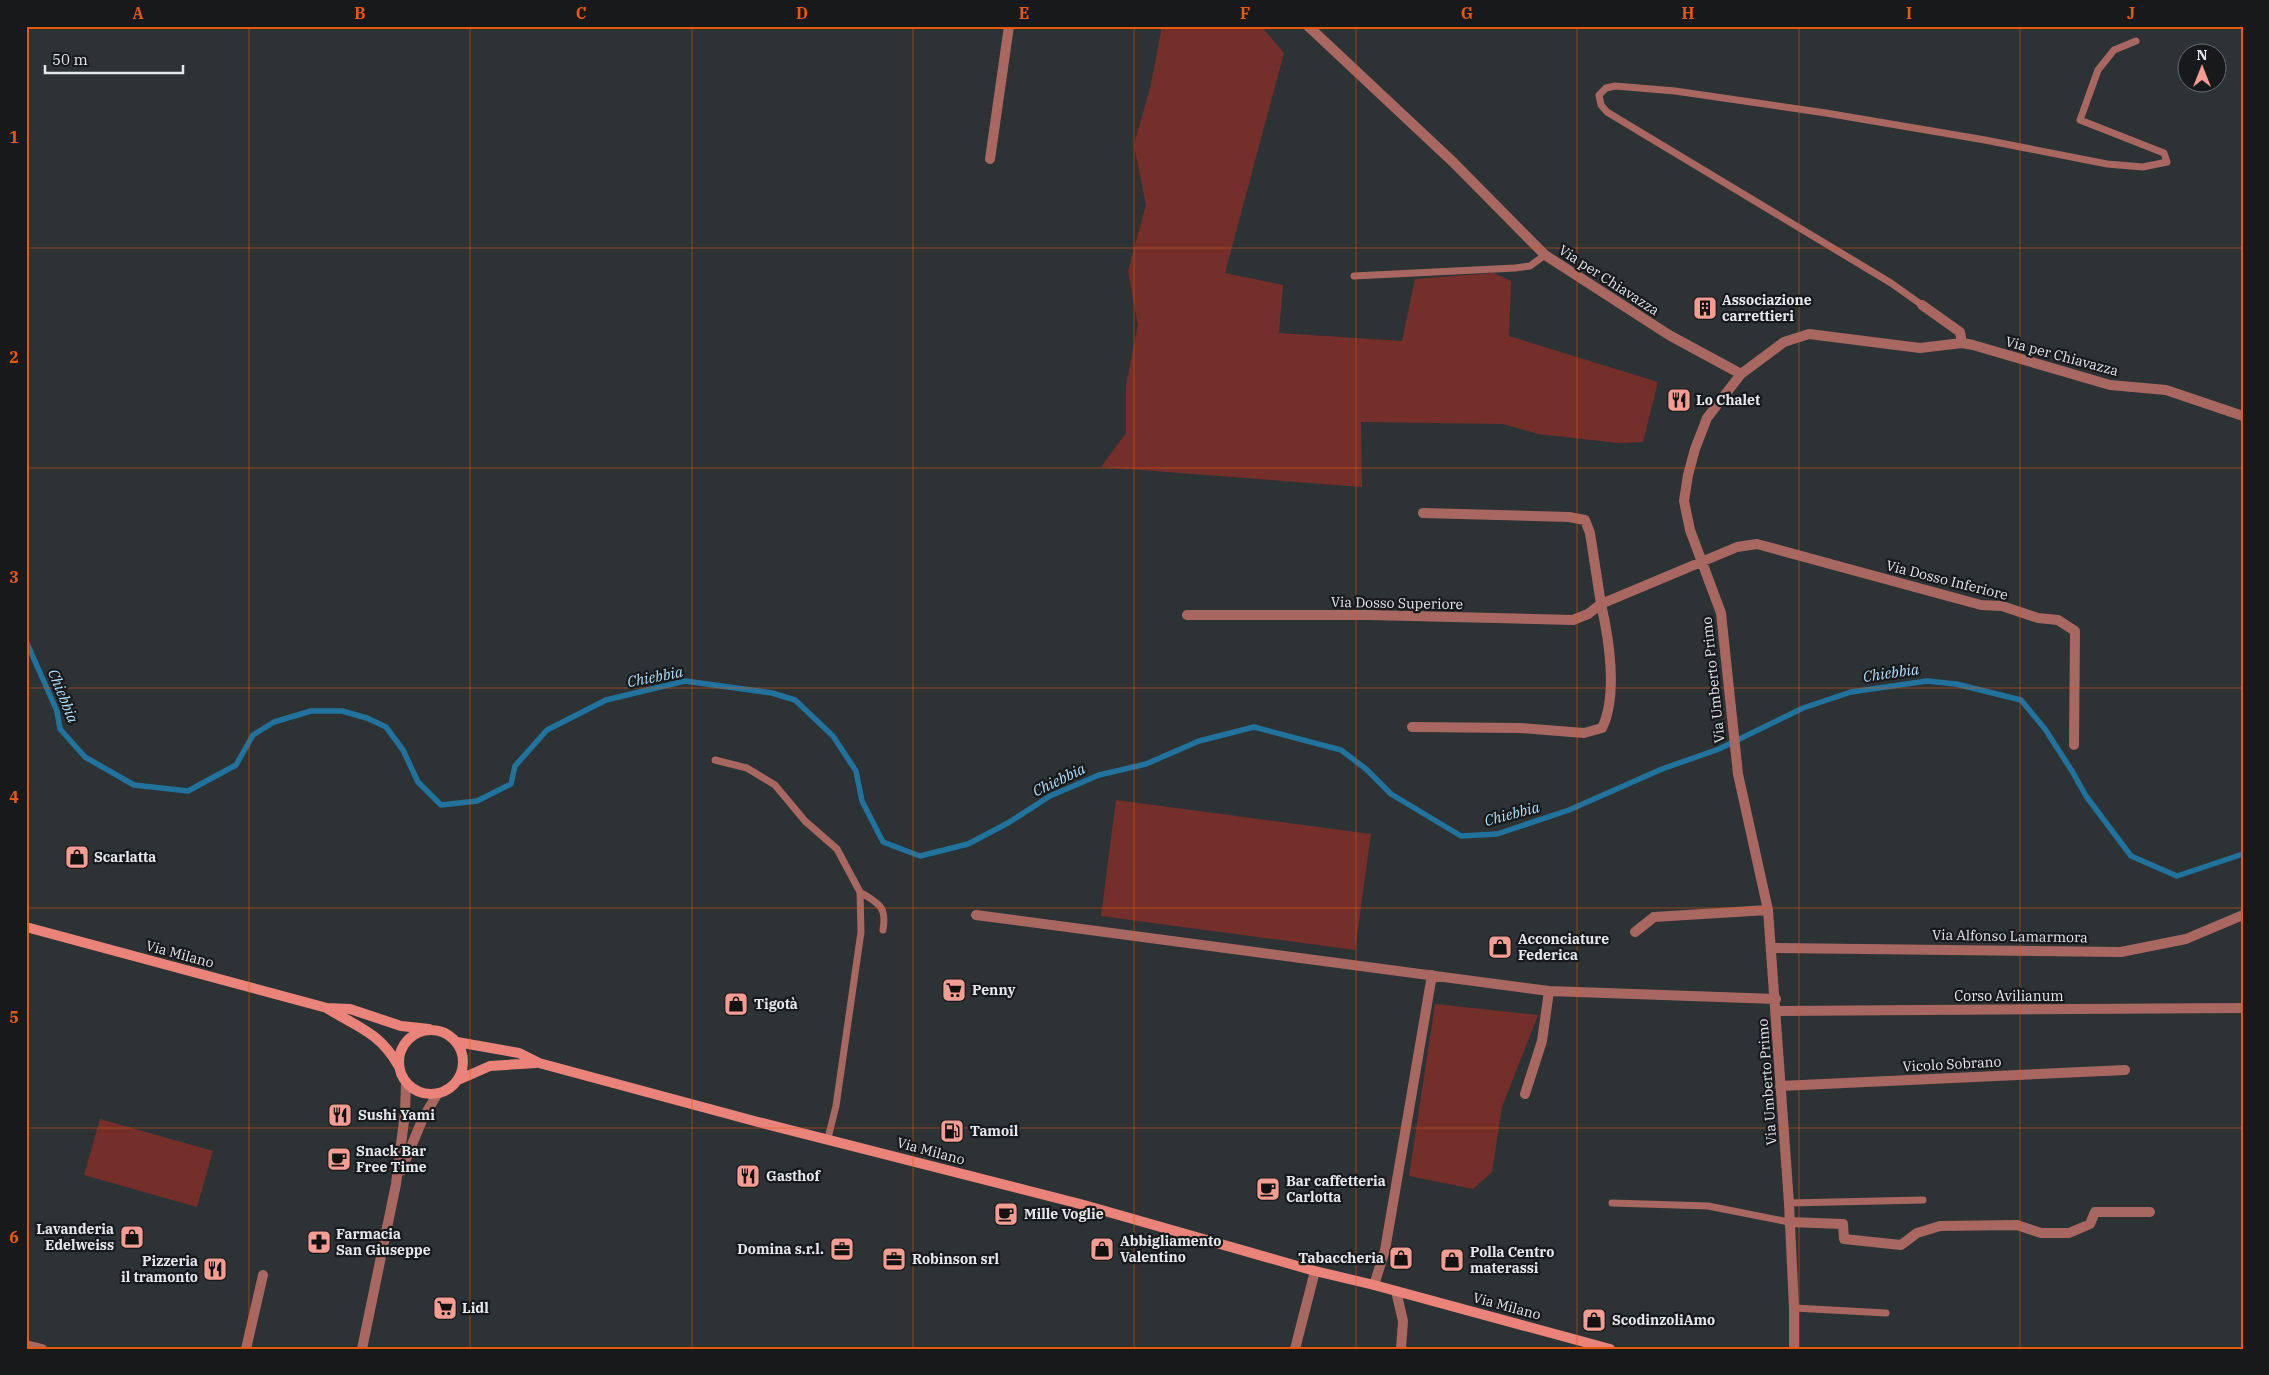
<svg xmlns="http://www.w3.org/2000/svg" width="2269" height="1375" viewBox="0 0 2269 1375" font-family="'IBM Plex Serif',serif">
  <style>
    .green { fill: #752f2b }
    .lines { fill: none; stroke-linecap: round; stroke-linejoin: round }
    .stream { stroke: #21739d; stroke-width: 5.5 }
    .lane { stroke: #a86761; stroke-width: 7 }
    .street { stroke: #a86761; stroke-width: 10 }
    .secondary { stroke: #ea847b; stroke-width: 10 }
    .grid { fill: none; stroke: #e8590c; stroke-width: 1; stroke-opacity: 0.55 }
    .labels { text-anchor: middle; stroke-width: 4.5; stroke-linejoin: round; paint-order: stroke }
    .street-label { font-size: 14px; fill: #e5e8ea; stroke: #17191b }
    .poi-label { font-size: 14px; font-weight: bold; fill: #e5e8ea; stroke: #17191b; text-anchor: start }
    .water-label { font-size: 15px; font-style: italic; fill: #b1defc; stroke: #17191b }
    .neatline { fill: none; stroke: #e8590c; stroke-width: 2 }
    .grid-label { font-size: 16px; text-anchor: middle; font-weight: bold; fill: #e8590c }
  </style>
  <rect width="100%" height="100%" fill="#2d3235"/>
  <path class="green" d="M 1162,26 L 1261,26 L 1284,53 L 1225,273 L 1283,285 L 1279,333 L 1402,341 L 1415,279 L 1494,273 L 1511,281 L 1509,336 L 1658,382 L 1643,442 L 1618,443 L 1538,434 L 1503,424 L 1361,422 L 1362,487 L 1101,467 L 1126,433 L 1126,385 L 1138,325 L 1128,271 L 1146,205 L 1134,145 L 1151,84 Z
    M 1116,800 L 1371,834 L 1355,950 L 1101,916 Z
    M 1435,1004 L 1538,1015 L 1502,1107 L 1492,1172 L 1473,1189 L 1409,1176 Z
    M 100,1119 L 213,1151 L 197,1207 L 84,1175 Z"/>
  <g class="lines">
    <path class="stream" d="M 26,641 L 57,711 L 60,729 L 85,757 L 134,785 L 188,791 L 236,765 L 253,735 L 274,722 L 311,711 L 342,711 L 367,718 L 386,727 L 403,750 L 418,782 L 441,805 L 477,801 L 511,784 L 515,766 L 547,730 L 606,700 L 685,681 L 772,693 L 795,700 L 833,736 L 856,771 L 862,801 L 883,842 L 920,856 L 968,844 L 1008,823 L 1050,796 L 1099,775 L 1146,764 L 1199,741 L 1254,727 L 1341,750 L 1366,769 L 1391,794 L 1461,836 L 1497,834 L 1569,810 L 1662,769 L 1719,749 L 1803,708 L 1851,692 L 1927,681 L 1956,684 L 2021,700 L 2045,729 L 2072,771 L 2086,796 L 2131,856 L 2177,876 L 2243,854"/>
    <path class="lane" d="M 1354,276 L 1515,268 L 1530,266 L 1545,255
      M 1922,305 L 1891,283 L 1607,112 L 1601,105 L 1599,95 L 1606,88 L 1615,86 L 1675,91 L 1826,113 L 1985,140 L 2107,164 L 2143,167 L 2167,162 L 2164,153 L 2080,120 L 2098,70 L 2114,50 L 2136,41
      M 715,760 L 747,768 L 775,785 L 805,821 L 837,849 L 860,892 L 861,932 L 836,1106 L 828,1138
      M 860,892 C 879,904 887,906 883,930
      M 1612,1203 L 1708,1206 L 1789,1222
      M 1789,1203 L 1923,1200
      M 1794,1308 L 1886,1313"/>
    <path class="street" d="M 1308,26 L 1453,162 L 1545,255 L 1669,335 L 1741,374
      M 990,159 L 1009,26
      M 1922,305 L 1960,332 L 1962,343
      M 1423,513 L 1569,517 L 1585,520 L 1590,533 L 1601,604 L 1737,547 L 1757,544 L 1981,605 L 2002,606 L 2038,618 L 2058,620 L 2075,631 L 2074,745
      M 1187,615 L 1369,615 L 1573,620 L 1588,614 L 1601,604 C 1609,638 1618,696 1602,728 L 1584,733 L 1520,728 L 1412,727
      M 976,915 L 1549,991 L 1776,999
      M 1635,932 L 1654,917 L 1768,910
      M 1771,948 L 2121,952 L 2186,939 L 2243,915
      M 1776,1011 L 2243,1008
      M 1780,1086 L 2125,1070
      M 1525,1094 L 1542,1041 L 1549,991
      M 401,1171 L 423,1118 L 438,1093
      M 1789,1222 L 1843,1224 L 1844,1239 L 1901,1245 L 1917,1233 L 1940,1226 L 2017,1225 L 2041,1233 L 2069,1233 L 2090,1224 L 2095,1212 L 2150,1212
      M 1374,1285 L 1385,1250 L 1432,975
      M 1396,1291 L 1403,1321 L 1401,1349
      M 26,1345 L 42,1349
      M 246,1349 L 263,1275
      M 362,1349 L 396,1184 L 405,1113 L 406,1083
      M 1295,1349 L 1315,1271
      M 1794,1349 L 1794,1308 L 1789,1203 L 1768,910 L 1738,774 L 1721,613 L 1690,530 L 1684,501 L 1688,475 L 1695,449 L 1707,418 L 1741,374 L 1784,342 L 1809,334 L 1920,348 L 1962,343 L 1973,345 L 2110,385 L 2166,390 L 2243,416"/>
    <path class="secondary" d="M 26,927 L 327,1008 L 350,1009 L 401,1026 L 429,1029
      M 328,1009 C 358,1027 380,1033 398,1065
      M399 1062a32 32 0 1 1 64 0a32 32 0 1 1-64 0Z
      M 457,1042 L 519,1053 L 539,1063 L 758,1122 L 1084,1205 L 1315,1271 L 1374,1285 L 1610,1349
      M 458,1080 L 490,1066 L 536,1063"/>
  </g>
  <path class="grid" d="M 249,26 L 249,1349M 470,26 L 470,1349M 692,26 L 692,1349M 913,26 L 913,1349M 1134,26 L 1134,1349M 1356,26 L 1356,1349M 1577,26 L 1577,1349M 1799,26 L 1799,1349M 2020,26 L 2020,1349M 26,248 L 2243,248M 26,468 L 2243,468M 26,688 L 2243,688M 26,908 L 2243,908M 26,1128 L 2243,1128"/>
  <defs>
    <g id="building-square" transform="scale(1.25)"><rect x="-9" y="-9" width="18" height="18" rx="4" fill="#f59c93" stroke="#17191b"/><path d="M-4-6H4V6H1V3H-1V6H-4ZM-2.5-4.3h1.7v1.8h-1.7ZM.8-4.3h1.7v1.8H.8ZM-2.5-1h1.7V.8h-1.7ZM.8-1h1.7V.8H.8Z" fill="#111"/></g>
    <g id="restaurant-square" transform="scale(1.25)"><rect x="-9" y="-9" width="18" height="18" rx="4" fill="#f59c93" stroke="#17191b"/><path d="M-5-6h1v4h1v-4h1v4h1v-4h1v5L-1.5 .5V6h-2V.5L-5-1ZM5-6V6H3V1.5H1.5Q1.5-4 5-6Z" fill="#111"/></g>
    <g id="shop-square" transform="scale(1.25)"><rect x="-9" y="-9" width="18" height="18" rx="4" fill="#f59c93" stroke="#17191b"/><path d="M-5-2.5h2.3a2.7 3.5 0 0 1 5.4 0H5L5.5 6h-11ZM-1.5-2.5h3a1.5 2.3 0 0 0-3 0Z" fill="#111"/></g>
    <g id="supermarket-square" transform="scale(1.25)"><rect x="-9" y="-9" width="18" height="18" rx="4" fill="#f59c93" stroke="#17191b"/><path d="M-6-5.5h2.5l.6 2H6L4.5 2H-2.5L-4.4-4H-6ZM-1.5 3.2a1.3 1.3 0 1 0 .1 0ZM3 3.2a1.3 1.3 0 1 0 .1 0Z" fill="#111"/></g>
    <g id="fuel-square" transform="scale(1.25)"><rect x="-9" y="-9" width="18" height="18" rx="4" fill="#f59c93" stroke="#17191b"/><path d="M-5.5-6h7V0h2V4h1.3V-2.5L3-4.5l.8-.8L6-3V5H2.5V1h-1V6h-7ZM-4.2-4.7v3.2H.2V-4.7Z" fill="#111"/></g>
    <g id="cafe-square" transform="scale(1.25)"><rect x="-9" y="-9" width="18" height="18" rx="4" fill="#f59c93" stroke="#17191b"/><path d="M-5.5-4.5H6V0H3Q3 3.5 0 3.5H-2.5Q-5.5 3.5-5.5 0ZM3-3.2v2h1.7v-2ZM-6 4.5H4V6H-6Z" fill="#111"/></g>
    <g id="pharmacy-square" transform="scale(1.25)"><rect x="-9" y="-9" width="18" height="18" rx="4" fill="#f59c93" stroke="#17191b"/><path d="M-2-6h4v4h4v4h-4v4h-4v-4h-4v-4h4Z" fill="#111"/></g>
    <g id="office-square" transform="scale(1.25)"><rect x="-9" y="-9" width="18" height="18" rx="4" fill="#f59c93" stroke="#17191b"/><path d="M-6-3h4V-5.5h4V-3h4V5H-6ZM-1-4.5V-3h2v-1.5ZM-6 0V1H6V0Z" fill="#111"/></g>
  </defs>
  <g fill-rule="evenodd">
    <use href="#building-square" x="1705" y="308"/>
    <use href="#restaurant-square" x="1679" y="400"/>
    <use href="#shop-square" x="77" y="857"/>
    <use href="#shop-square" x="1500" y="947"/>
    <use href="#supermarket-square" x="954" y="990"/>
    <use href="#shop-square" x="736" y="1004"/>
    <use href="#restaurant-square" x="340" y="1115"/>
    <use href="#fuel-square" x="952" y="1131"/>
    <use href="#cafe-square" x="339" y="1159"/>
    <use href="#restaurant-square" x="748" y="1176"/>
    <use href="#cafe-square" x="1268" y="1189"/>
    <use href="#cafe-square" x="1006" y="1214"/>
    <use href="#shop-square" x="132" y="1237"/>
    <use href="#pharmacy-square" x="319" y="1242"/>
    <use href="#office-square" x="842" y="1249"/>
    <use href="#shop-square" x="1102" y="1249"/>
    <use href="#shop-square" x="1401" y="1258"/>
    <use href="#office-square" x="894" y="1259"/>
    <use href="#shop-square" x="1452" y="1260"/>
    <use href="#restaurant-square" x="215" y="1269"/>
    <use href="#supermarket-square" x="445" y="1308"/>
    <use href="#shop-square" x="1594" y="1320"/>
  </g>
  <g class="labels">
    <g class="street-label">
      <text transform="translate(1609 280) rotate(33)" y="5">Via per Chiavazza</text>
      <text transform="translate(2062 356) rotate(15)" y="5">Via per Chiavazza</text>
      <text transform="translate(1947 580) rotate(14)" y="5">Via Dosso Inferiore</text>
      <text transform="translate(1397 603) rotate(1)" y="5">Via Dosso Superiore</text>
      <text transform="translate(1713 680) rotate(-96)" y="5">Via Umberto Primo</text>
      <text transform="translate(2010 936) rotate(1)" y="5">Via Alfonso Lamarmora</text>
      <text transform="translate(180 954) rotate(15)" y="5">Via Milano</text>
      <text x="2009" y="1001">Corso Avilianum</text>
      <text transform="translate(1952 1064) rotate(-3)" y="5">Vicolo Sobrano</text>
      <text transform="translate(1767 1082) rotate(-94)" y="5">Via Umberto Primo</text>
      <text transform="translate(931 1151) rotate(15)" y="5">Via Milano</text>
      <text transform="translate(1507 1306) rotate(15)" y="5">Via Milano</text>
    </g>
    <g class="poi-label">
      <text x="1722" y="305">Associazione<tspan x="1722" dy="16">carrettieri</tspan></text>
      <text x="1696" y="405">Lo Chalet</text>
      <text x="94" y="862">Scarlatta</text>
      <text x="1518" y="944">Acconciature<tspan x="1518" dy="16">Federica</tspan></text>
      <text x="972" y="995">Penny</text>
      <text x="754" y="1009">Tigotà</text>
      <text x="358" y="1120">Sushi Yami</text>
      <text x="970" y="1136">Tamoil</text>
      <text x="356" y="1156">Snack Bar<tspan x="356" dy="16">Free Time</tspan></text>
      <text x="766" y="1181">Gasthof</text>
      <text x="1286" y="1186">Bar caffetteria<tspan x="1286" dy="16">Carlotta</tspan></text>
      <text x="1024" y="1219">Mille Voglie</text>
      <text x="114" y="1234" text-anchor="end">Lavanderia<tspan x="114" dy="16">Edelweiss</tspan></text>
      <text x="336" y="1239">Farmacia<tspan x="336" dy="16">San Giuseppe</tspan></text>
      <text x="1120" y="1246">Abbigliamento<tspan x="1120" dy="16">Valentino</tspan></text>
      <text x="824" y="1254" text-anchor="end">Domina s.r.l.</text>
      <text x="1470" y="1257">Polla Centro<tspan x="1470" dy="16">materassi</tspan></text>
      <text x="1384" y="1263" text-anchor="end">Tabaccheria</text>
      <text x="912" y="1264">Robinson srl</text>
      <text x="198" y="1266" text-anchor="end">Pizzeria<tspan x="198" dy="16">il tramonto</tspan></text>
      <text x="462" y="1313">Lidl</text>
      <text x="1612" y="1325">ScodinzoliAmo</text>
    </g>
    <g class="water-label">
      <text transform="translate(1891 673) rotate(-8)" y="5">Chiebbia</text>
      <text transform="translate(655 677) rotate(-11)" y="5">Chiebbia</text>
      <text transform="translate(63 696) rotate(68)" y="5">Chiebbia</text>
      <text transform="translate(1059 780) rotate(-26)" y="5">Chiebbia</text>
      <text transform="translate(1512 814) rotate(-15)" y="5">Chiebbia</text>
    </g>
  </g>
  <rect width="2269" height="1375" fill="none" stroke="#17191b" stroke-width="55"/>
  <g transform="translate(2202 68)"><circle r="24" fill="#17191b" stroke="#696c6e"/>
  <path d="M0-4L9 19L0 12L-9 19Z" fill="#f59c93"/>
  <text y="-8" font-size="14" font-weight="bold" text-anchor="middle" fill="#e5e8ea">N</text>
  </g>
  <path d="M45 65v8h138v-8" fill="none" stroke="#e5e8ea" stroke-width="2.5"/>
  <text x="52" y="65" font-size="15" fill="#e5e8ea" stroke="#17191b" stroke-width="4" paint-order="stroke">50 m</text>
  <rect x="28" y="28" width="2214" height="1320" class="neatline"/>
  <g class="grid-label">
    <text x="138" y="19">A</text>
    <text x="360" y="19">B</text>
    <text x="581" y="19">C</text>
    <text x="802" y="19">D</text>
    <text x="1024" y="19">E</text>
    <text x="1245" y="19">F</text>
    <text x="1467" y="19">G</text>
    <text x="1688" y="19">H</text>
    <text x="1909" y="19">I</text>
    <text x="2131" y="19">J</text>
    <text x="14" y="143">1</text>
    <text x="14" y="363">2</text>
    <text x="14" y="583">3</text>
    <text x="14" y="803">4</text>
    <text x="14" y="1023">5</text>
    <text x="14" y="1243">6</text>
  </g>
</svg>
